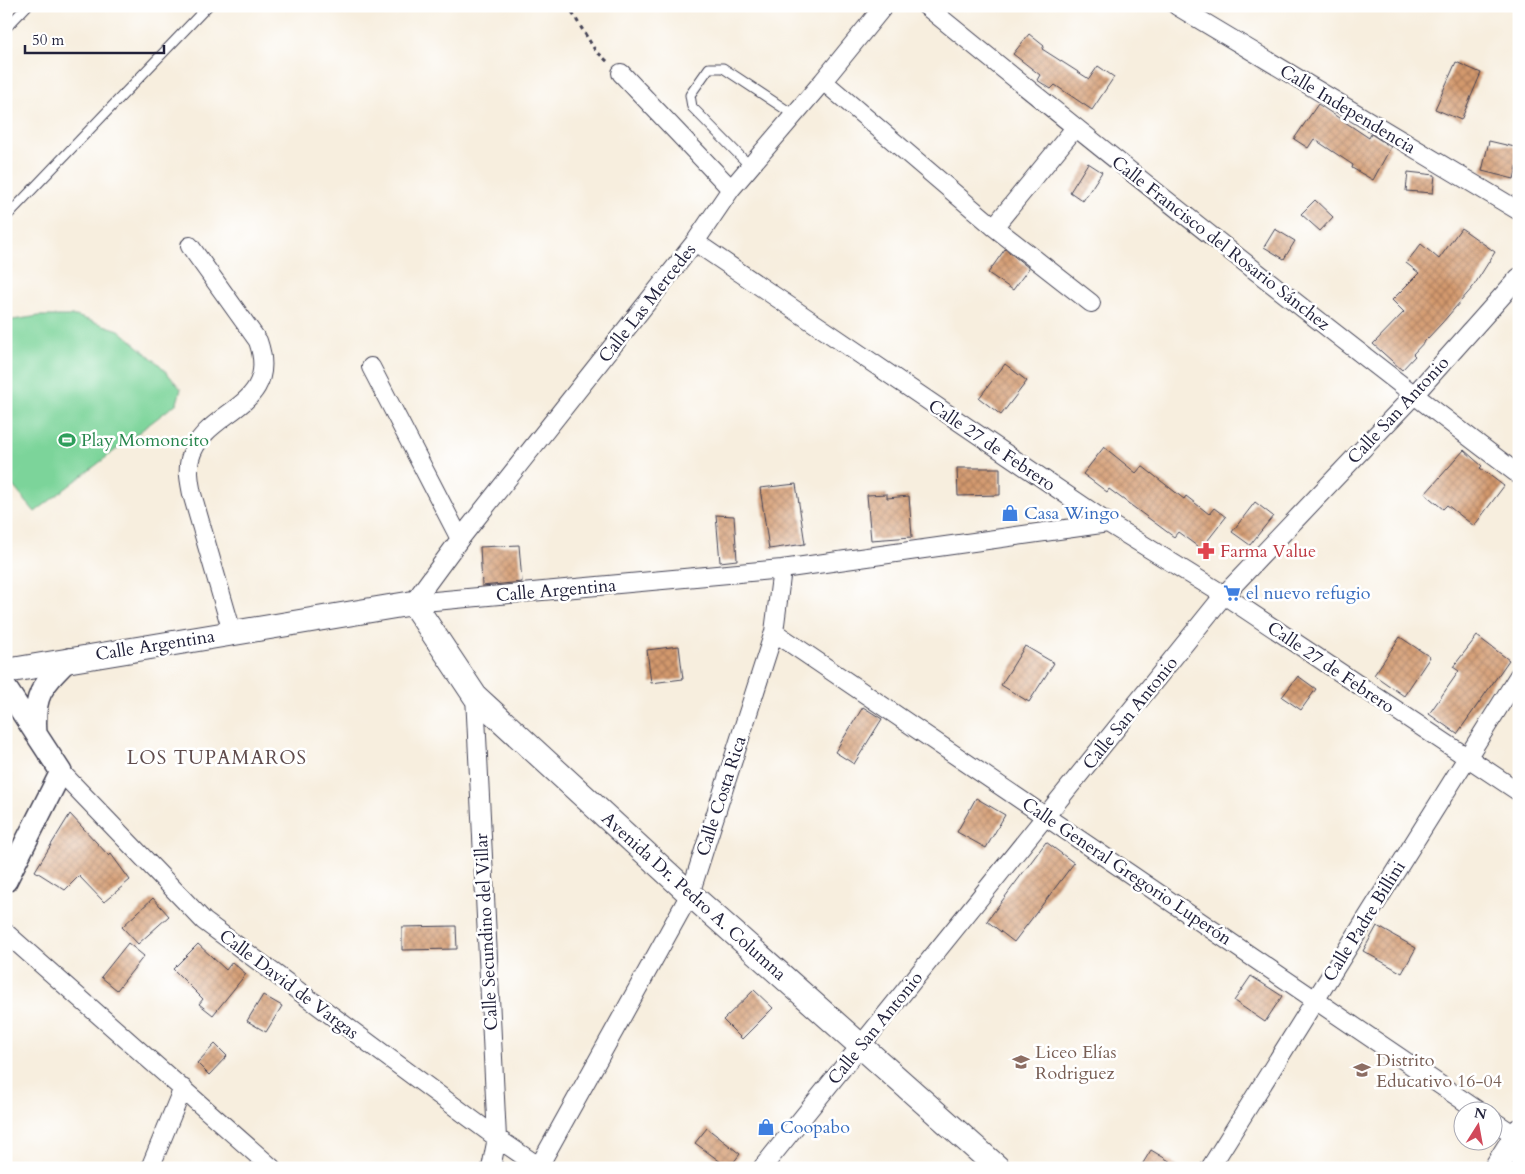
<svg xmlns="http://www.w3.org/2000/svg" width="1525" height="1174" viewBox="0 0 1525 1174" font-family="Cardo,serif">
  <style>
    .green { fill: #7bd49a; stroke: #4e7b6a }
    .building { fill: url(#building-cross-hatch) }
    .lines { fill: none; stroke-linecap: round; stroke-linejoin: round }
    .service-casing { stroke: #424153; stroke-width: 11 }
    .minor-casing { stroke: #424153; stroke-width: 20 }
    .tertiary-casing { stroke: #424153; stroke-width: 24 }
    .secondary-casing { stroke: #424153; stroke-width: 26 }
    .path { stroke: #424153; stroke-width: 3; stroke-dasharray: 4 4; stroke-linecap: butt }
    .service { stroke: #fff; stroke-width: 9 }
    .minor { stroke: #fff; stroke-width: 18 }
    .tertiary { stroke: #fff; stroke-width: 21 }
    .secondary { stroke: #fff; stroke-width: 24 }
    .labels { text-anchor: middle; stroke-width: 5; stroke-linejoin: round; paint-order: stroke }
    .street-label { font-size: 18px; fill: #22223b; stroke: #fff }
    .leisure-label { font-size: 18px; fill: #27864d; stroke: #fff; text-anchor: start }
    .shop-label { font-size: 18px; fill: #366cbe; stroke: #fff; text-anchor: start }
    .health-label { font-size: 18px; fill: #be3a42; stroke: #fff; text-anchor: start }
    .education-label { font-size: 18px; fill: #785e54; stroke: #fff; text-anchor: start }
    .neighbourhood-label { font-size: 19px; letter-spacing: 1px; fill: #604c4c; stroke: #fff }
  </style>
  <defs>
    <pattern id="building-cross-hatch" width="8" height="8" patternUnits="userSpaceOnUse" patternTransform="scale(1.25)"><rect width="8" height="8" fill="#d3996d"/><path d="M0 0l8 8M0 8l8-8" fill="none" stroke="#ab7c5b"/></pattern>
  </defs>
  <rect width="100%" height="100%" fill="#fff"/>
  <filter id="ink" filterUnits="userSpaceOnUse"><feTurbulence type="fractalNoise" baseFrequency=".02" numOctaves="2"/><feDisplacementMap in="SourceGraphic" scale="10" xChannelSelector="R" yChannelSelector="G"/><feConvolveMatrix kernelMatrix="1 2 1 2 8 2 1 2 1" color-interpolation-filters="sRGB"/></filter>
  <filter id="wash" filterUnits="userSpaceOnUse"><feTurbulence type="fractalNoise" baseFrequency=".0096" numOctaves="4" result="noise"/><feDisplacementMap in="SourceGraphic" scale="20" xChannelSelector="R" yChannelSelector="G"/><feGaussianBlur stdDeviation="1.12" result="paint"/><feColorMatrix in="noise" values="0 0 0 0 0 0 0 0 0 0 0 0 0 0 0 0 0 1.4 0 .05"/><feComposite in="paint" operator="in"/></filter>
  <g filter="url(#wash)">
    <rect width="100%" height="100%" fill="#f7eede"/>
    <path class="green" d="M 39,316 L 76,316 L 119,330 L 160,365 L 181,389 L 177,403 L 35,512 L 6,478 L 6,321 Z"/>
    <g id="blocks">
      <path class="building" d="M 1029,34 L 1044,46 L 1042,49 L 1089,79 L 1098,66 L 1114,77 L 1092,110 L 1055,85 L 1051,89 L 1037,80 L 1040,75 L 1013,54 Z
        M 1456,62 L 1481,73 L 1461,120 L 1435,109 Z
        M 1318,104 L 1369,138 L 1371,134 L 1391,147 L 1373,180 L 1352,168 L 1353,165 L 1314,139 L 1308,148 L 1294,139 Z
        M 1489,141 L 1519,148 L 1519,159 L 1514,179 L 1482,171 Z
        M 1088,163 L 1102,172 L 1083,201 L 1070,192 Z
        M 1408,172 L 1435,175 L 1433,193 L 1406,191 Z
        M 1315,200 L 1333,217 L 1320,231 L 1301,214 Z
        M 1461,228 L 1495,252 L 1473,287 L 1442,323 L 1413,354 L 1415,356 L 1402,370 L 1373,344 L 1404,312 L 1392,300 L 1419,273 L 1406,263 L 1421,244 L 1439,259 Z
        M 1275,229 L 1295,241 L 1284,259 L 1264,247 Z
        M 1005,249 L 1029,268 L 1013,290 L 988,273 Z
        M 1005,364 L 1027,381 L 1001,415 L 979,398 Z
        M 1104,447 L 1136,473 L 1142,466 L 1184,499 L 1186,496 L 1209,514 L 1214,508 L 1226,517 L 1201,549 L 1178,532 L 1174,537 L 1109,489 L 1107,492 L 1083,474 Z
        M 1464,450 L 1482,466 L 1480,468 L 1504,486 L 1474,526 L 1447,505 L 1443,509 L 1425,494 Z
        M 957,468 L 1000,468 L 1000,495 L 958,496 Z
        M 796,484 L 805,544 L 769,549 L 760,488 Z
        M 887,494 L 887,498 L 909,496 L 912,537 L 871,540 L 867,495 Z
        M 1255,502 L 1273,516 L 1250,545 L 1232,532 Z
        M 716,515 L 734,516 L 737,560 L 720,562 Z
        M 519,545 L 522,582 L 482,586 L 480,547 Z
        M 1477,636 L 1509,660 L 1457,734 L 1429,714 L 1459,671 L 1453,667 Z
        M 1400,637 L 1430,657 L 1404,696 L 1374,675 Z
        M 679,646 L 683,679 L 651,683 L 647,650 Z
        M 1025,646 L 1054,663 L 1029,702 L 1001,685 Z
        M 1298,676 L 1316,689 L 1301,710 L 1282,697 Z
        M 863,707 L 882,719 L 854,764 L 835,752 Z
        M 976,798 L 1005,815 L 986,848 L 957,832 Z
        M 70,814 L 109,856 L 111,854 L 130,880 L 104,902 L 79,876 L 65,890 L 35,871 Z
        M 1046,842 L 1074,863 L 1014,942 L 987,921 Z
        M 153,898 L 169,916 L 138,944 L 122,927 Z
        M 456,926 L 457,949 L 402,950 L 402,927 Z
        M 1377,926 L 1416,948 L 1402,973 L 1363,951 Z
        M 128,943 L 144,956 L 117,990 L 101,977 Z
        M 198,944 L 226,970 L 232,962 L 246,974 L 213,1015 L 199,1004 L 203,999 L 173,969 Z
        M 1251,976 L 1282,996 L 1265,1022 L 1234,1001 Z
        M 754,990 L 773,1008 L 742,1039 L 723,1020 Z
        M 263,995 L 282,1006 L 266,1032 L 247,1021 Z
        M 215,1044 L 227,1056 L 209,1075 L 197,1063 Z
        M 707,1128 L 740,1154 L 729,1168 L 695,1143 Z
        M 1151,1150 L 1181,1168 L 1140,1168 Z"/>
    </g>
  </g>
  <g filter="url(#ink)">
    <use href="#blocks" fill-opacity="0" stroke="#424153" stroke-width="1"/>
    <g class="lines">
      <g class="service-casing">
        <path id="service" d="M 6,28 L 27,6
          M 750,166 L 692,107 L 690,95 L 709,68 L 723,68 L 794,115
          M 6,217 L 208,6"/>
      </g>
      <g class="minor-casing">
        <path id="minor" d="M 926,6 C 1121,165 1318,323 1519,475
          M 1177,6 L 1519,211
          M 621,73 L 731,189
          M 823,81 L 994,227 L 1091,303
          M 994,227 L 1075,128
          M 695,242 L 1108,523 L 1224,595 L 1519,792
          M 190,246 L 258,341 C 282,410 203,408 190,459 C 187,471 190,483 192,494 L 232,632
          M 371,367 L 460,539
          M 413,603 L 460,539 L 695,242 L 731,189 L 823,81 L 884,6
          M 413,603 L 782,569 L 1108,523
          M 774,632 L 1480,1112
          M 475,696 L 497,1138 L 491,1168
          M 61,772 L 204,921 L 497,1138 L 541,1168
          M 6,933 L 272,1168
          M 1492,1120 L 1519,1138
          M 150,1168 L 183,1088
          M 538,1168 L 690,894 L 774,632 L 782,569
          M 762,1168 L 1224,595 L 1414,395 L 1519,277
          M 1210,1168 L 1519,675"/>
      </g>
      <g class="tertiary-casing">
        <path id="tertiary" d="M 6,688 L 61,772 L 6,881
          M 36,734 C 33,694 42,686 69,659"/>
      </g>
      <g class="secondary-casing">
        <path id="secondary" d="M 6,671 L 413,603 L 475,696 L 690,894 L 998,1168
          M 1496,1168 L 1519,1131"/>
      </g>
      <path class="path" d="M 568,6 L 595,50 L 608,62"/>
      <use href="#service" class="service"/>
      <use href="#minor" class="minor"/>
      <use href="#tertiary" class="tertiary"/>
      <use href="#secondary" class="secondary"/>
    </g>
  </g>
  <defs>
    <g id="stadium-bare" transform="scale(1.35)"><path d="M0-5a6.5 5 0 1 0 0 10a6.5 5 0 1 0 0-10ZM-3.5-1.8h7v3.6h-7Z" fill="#2e9e5b" stroke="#fff" stroke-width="2.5" paint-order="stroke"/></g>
    <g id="shop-bare" transform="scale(1.35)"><path d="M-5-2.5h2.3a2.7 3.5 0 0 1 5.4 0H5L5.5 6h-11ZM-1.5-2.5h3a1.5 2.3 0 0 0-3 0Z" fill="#3f7fe0" stroke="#fff" stroke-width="2.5" paint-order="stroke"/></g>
    <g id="pharmacy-bare" transform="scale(1.35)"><path d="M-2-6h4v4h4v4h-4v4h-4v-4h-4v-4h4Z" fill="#e0444e" stroke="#fff" stroke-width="2.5" paint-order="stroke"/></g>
    <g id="supermarket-bare" transform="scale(1.35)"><path d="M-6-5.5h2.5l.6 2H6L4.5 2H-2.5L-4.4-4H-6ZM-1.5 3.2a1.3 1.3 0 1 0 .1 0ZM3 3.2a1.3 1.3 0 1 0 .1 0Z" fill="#3f7fe0" stroke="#fff" stroke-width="2.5" paint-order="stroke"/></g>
    <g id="school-bare" transform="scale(1.35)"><path d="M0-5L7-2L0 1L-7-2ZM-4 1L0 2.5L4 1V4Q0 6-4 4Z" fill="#8d6e63" stroke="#fff" stroke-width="2.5" paint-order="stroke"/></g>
  </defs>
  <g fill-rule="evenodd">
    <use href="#stadium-bare" x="67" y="440"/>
    <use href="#shop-bare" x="1010" y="513"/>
    <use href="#pharmacy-bare" x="1206" y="551"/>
    <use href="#supermarket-bare" x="1232" y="593"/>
    <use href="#school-bare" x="1021" y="1062"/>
    <use href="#school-bare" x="1362" y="1070"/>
    <use href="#shop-bare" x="766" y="1127"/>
  </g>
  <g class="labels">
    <g class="street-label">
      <text transform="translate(1348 109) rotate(31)" y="6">Calle Independencia</text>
      <text transform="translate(1221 243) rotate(38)" y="6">Calle Francisco del Rosario Sánchez</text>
      <text transform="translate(647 303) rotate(-52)" y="6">Calle Las Mercedes</text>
      <text transform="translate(1398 410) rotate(-47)" y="6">Calle San Antonio</text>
      <text transform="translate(992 445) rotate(34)" y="6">Calle 27 de Febrero</text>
      <text transform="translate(556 590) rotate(-5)" y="6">Calle Argentina</text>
      <text transform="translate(155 645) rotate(-9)" y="6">Calle Argentina</text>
      <text transform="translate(1331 667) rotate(34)" y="6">Calle 27 de Febrero</text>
      <text transform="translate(1130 713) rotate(-51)" y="6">Calle San Antonio</text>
      <text transform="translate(721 796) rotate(-72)" y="6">Calle Costa Rica</text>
      <text transform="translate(1127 871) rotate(34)" y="6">Calle General Gregorio Luperón</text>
      <text transform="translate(694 896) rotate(42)" y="6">Avenida Dr. Pedro A. Columna</text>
      <text transform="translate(1364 921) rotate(-58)" y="6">Calle Padre Billini</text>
      <text transform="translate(486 932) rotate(-93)" y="6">Calle Secundino del Villar</text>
      <text transform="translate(289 984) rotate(37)" y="6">Calle David de Vargas</text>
      <text transform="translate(875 1028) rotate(-51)" y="6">Calle San Antonio</text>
    </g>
    <g class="leisure-label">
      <text x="81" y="446">Play Momoncito</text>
    </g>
    <g class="shop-label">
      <text x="1024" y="519">Casa Wingo</text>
      <text x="1246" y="599">el nuevo refugio</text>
      <text x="780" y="1133">Coopabo</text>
    </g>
    <g class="health-label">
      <text x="1220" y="557">Farma Value</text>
    </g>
    <g class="education-label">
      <text x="1035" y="1058">Liceo Elías<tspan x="1035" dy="21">Rodriguez</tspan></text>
      <text x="1376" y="1066">Distrito<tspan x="1376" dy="21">Educativo 16-04</tspan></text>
    </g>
    <g class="neighbourhood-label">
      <text x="217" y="764">LOS TUPAMAROS</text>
    </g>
  </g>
  <rect width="1525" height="1174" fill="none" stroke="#fff" stroke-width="25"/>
  <g transform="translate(1478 1126) rotate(11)"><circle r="24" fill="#ffffff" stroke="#a7a7b1"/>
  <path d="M0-4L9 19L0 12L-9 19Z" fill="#d1495b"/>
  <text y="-8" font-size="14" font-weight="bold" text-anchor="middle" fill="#22223b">N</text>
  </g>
  <path d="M25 45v8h139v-8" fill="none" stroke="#22223b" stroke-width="2.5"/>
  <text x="32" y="45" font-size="15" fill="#22223b" stroke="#ffffff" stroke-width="4" paint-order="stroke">50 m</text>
</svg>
